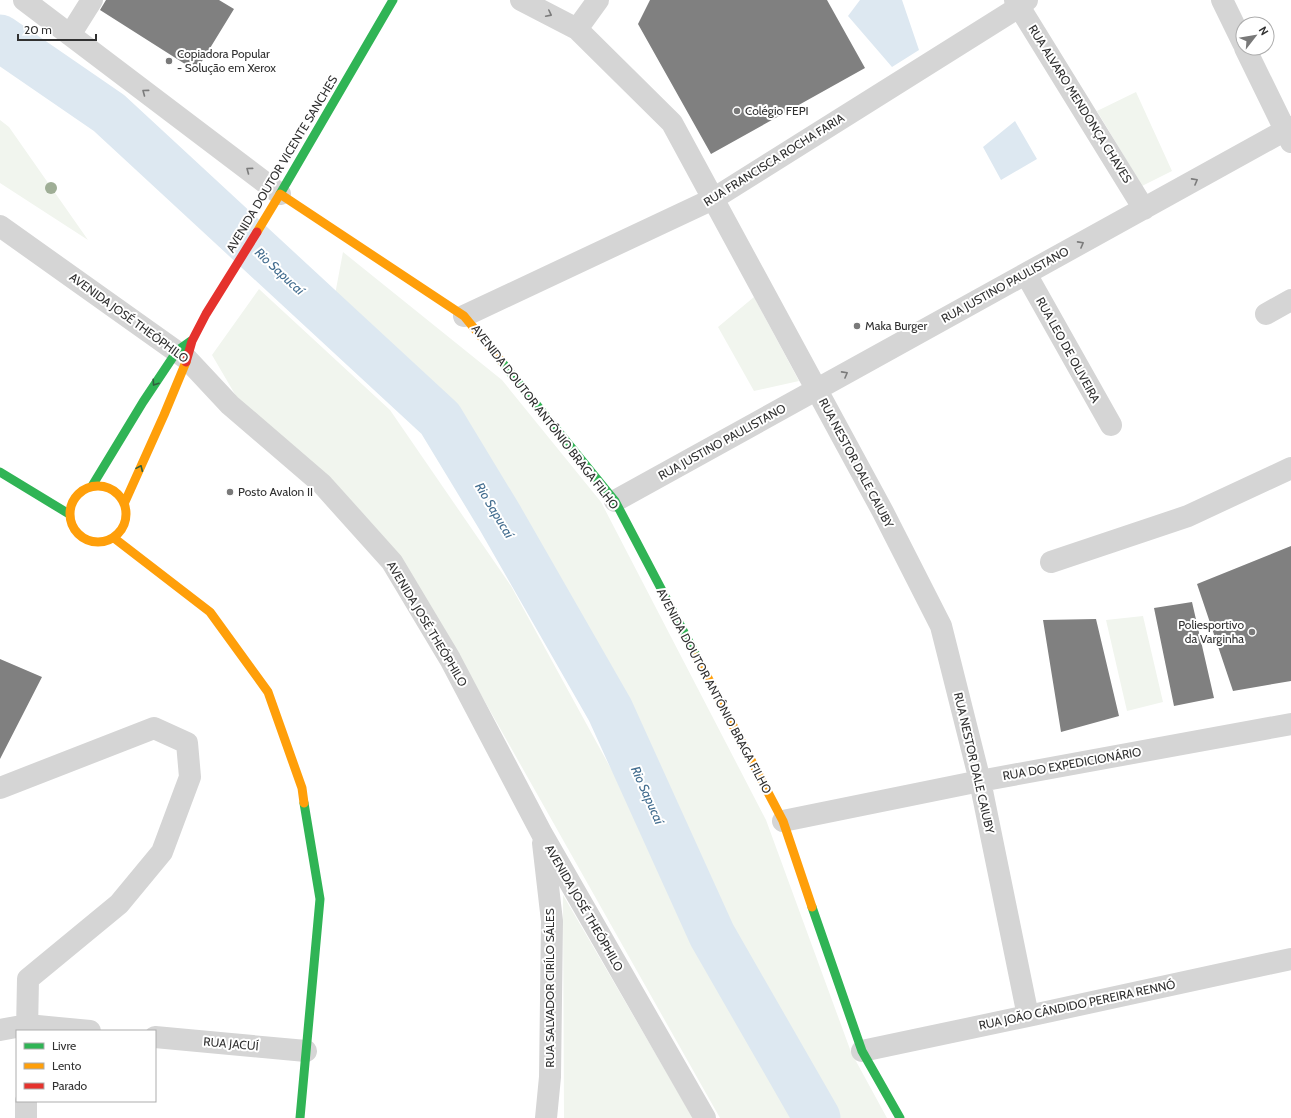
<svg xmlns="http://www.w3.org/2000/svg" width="1291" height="1118" viewBox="0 0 1291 1118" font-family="Cabin,sans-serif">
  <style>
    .green { fill: #f1f5ee }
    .water { fill: #dde8f1 }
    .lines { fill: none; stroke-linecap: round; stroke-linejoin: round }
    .river { stroke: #dde8f1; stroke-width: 47 }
    .building { fill: #808080 }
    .street { stroke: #d5d5d5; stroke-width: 22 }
    .fast { stroke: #30b455; stroke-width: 9 }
    .slow { stroke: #ff9f0a; stroke-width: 9 }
    .jam { stroke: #e5322d; stroke-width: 9 }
    .tree { fill: #9fae96 }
    .oneway { stroke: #7b7b7b }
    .oneway2 { stroke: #315f3e }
    .poi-dot { fill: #797979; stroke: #fff; stroke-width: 1.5 }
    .labels { text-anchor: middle; stroke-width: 4; stroke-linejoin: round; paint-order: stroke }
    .poi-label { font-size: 12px; fill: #313131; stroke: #fff; text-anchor: start }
    .street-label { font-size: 12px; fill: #313131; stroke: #fff }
    .water-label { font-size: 13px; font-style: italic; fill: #436d8f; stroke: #fff }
  </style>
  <rect width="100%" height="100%" fill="#fff"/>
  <path class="green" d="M 1136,92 L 1172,171 L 1142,186 L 1097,111 Z
    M 0,120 L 9,127 L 88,240 L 0,183 Z
    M 343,252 L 502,380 L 601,502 L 766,820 L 851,1052 L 887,1118 L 827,1118 L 723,936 L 618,712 L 449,409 L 334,300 Z
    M 259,289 L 390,410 L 511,586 L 802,1118 L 720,1118 L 484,700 L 398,554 L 236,396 L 212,355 Z
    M 754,297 L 799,381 L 754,391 L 718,327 Z
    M 1143,616 L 1163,702 L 1127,711 L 1106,620 Z
    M 563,895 L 693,1118 L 564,1118 Z"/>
  <path class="water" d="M 860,0 L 902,0 L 919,50 L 892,67 L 848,16 Z
    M 1015,121 L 1037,159 L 1001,180 L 983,147 Z"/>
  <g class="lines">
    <path class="river" d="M 0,38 L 109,113 L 440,419 L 500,518 L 610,710 L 712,935 L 817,1118"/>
  </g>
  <path class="building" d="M 106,0 L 219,0 L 234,9 L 196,71 L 100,10 Z
    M 650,0 L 827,0 L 865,68 L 711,154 L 638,24 Z
    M 1291,546 L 1291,681 L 1233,691 L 1197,584 Z
    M 1192,602 L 1214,698 L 1174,706 L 1154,608 Z
    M 1096,619 L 1119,716 L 1061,732 L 1043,620 Z
    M 0,659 L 42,677 L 0,759 Z"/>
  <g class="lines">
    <path class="street" d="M 24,0 L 280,194
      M 521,0 L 577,29 L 672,123 L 883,512 L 941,626 L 980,781 L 1028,1016
      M 1015,0 L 1144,209
      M 1222,0 L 1243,43
      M 577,29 L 598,0
      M 70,35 L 92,0
      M 1245,48 L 1291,142
      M 0,226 L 187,359 L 230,405 L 322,484 L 392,562 L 450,659 L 542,834 L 705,1118
      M 1026,274 L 1111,425
      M 1266,314 L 1291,300
      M 464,316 L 713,199 L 1019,7 L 1027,0
      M 615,501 L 1291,127
      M 1051,562 L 1188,516 L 1291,468
      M 0,788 L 154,728 L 187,743 L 190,777 L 162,852 L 119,904 L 28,979 L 27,1031
      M 783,821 L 980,781 L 1291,724
      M 543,843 L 552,921 L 550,1077 L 546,1118
      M 0,1030 L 27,1025 L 90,1031
      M 155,1037 L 306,1051
      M 862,1051 L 1028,1016 L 1291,959
      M 26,1118 L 26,1101"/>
    <path class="fast" d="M 280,194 L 393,0
      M 501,361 L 615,501 L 697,657
      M 0,472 L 69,514
      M 92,486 L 143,402 L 177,351 L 191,341
      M 812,907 L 862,1051 L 900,1118
      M 300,1118 L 320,899 L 304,803"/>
    <path class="slow" d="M 257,232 L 280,194 L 464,316 L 501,361
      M70 514a28 28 0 1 1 56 0a28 28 0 1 1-56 0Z
      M 124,504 L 164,415 L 186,362
      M 114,538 L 210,612 L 268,692 L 302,788 L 304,803
      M 697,657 L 783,821 L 812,907"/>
    <path class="jam" d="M 186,362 L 192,341 L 206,314 L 257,232"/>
  </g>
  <circle class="tree" cx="51" cy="188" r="6"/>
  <defs><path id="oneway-chevron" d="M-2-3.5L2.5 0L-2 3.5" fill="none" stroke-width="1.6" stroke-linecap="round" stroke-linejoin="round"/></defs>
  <g class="oneway">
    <use href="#oneway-chevron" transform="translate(549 14) rotate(27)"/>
    <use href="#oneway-chevron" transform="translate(145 92) rotate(-143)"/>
    <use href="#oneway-chevron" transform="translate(249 170) rotate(-143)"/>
    <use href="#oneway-chevron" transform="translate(1195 181) rotate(-29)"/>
    <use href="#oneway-chevron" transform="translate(1081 244) rotate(-29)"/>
    <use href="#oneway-chevron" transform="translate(845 374) rotate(-29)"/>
  </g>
  <g class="oneway2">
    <use href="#oneway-chevron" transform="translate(155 383) rotate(124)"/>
    <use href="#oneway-chevron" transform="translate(140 468) rotate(-66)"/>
  </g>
  <g class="poi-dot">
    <circle cx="169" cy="61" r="4"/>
    <circle cx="737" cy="111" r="4"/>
    <circle cx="857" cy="326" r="4"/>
    <circle cx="230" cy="492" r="4"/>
    <circle cx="1252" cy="632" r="4"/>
  </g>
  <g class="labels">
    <g class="poi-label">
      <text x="177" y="58">Copiadora Popular<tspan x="177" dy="14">- Solução em Xerox</tspan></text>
      <text x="745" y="115">Colégio FEPI</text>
      <text x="865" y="330">Maka Burger</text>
      <text x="238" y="496">Posto Avalon II</text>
      <text x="1244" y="629" text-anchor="end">Poliesportivo<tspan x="1244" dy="14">da Varginha</tspan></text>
    </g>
    <g class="street-label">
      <text transform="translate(1080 104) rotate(58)" y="4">RUA ALVARO MENDONÇA CHAVES</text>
      <text transform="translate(774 160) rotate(-32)" y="4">RUA FRANCISCA ROCHA FARIA</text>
      <text transform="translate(282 164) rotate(-59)" y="4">AVENIDA DOUTOR VICENTE SANCHES</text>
      <text transform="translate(1005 285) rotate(-29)" y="4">RUA JUSTINO PAULISTANO</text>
      <text transform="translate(129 318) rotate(36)" y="4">AVENIDA JOSÉ THEÓPHILO</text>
      <text transform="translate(1068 350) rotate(61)" y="4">RUA LEO DE OLIVEIRA</text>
      <text transform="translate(545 417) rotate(52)" y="4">AVENIDA DOUTOR ANTÔNIO BRAGA FILHO</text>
      <text transform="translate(722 442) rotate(-29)" y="4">RUA JUSTINO PAULISTANO</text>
      <text transform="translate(856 463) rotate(62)" y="4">RUA NESTOR DALE CAIUBY</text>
      <text transform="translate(427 624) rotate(59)" y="4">AVENIDA JOSÉ THEÓPHILO</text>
      <text transform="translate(714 691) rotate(62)" y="4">AVENIDA DOUTOR ANTÔNIO BRAGA FILHO</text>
      <text transform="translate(974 763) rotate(77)" y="4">RUA NESTOR DALE CAIUBY</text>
      <text transform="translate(1072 764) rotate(-10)" y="4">RUA DO EXPEDICIONÁRIO</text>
      <text transform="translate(584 908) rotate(60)" y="4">AVENIDA JOSÉ THEÓPHILO</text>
      <text transform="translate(550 988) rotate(-90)" y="4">RUA SALVADOR CIRÍLO SÁLES</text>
      <text transform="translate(1077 1005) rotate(-12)" y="4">RUA JOÃO CÂNDIDO PEREIRA RENNÓ</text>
      <text transform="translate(231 1044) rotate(5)" y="4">RUA JACUÍ</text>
    </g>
    <g class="water-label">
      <text transform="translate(280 271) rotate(43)" y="5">Rio Sapucaí</text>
      <text transform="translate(495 510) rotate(59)" y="5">Rio Sapucaí</text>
      <text transform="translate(648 795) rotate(66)" y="5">Rio Sapucaí</text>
    </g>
  </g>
  <rect x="16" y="1030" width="140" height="72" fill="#ffffff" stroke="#adadad"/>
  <rect x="24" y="1043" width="20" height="6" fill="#30b455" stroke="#adadad"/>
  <text x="52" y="1050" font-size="12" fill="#313131">Livre</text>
  <rect x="24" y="1063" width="20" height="6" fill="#ff9f0a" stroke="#adadad"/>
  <text x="52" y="1070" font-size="12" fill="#313131">Lento</text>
  <rect x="24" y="1083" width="20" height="6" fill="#e5322d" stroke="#adadad"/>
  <text x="52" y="1090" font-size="12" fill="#313131">Parado</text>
  <g transform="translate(1255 36) rotate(59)"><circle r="19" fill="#ffffff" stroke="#adadad"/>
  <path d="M0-3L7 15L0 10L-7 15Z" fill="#797979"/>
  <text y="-6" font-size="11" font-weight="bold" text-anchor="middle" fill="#313131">N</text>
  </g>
  <path d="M18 34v6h78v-6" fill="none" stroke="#313131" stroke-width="2"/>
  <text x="24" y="34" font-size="12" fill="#313131" stroke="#ffffff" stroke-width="3" paint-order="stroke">20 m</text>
</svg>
